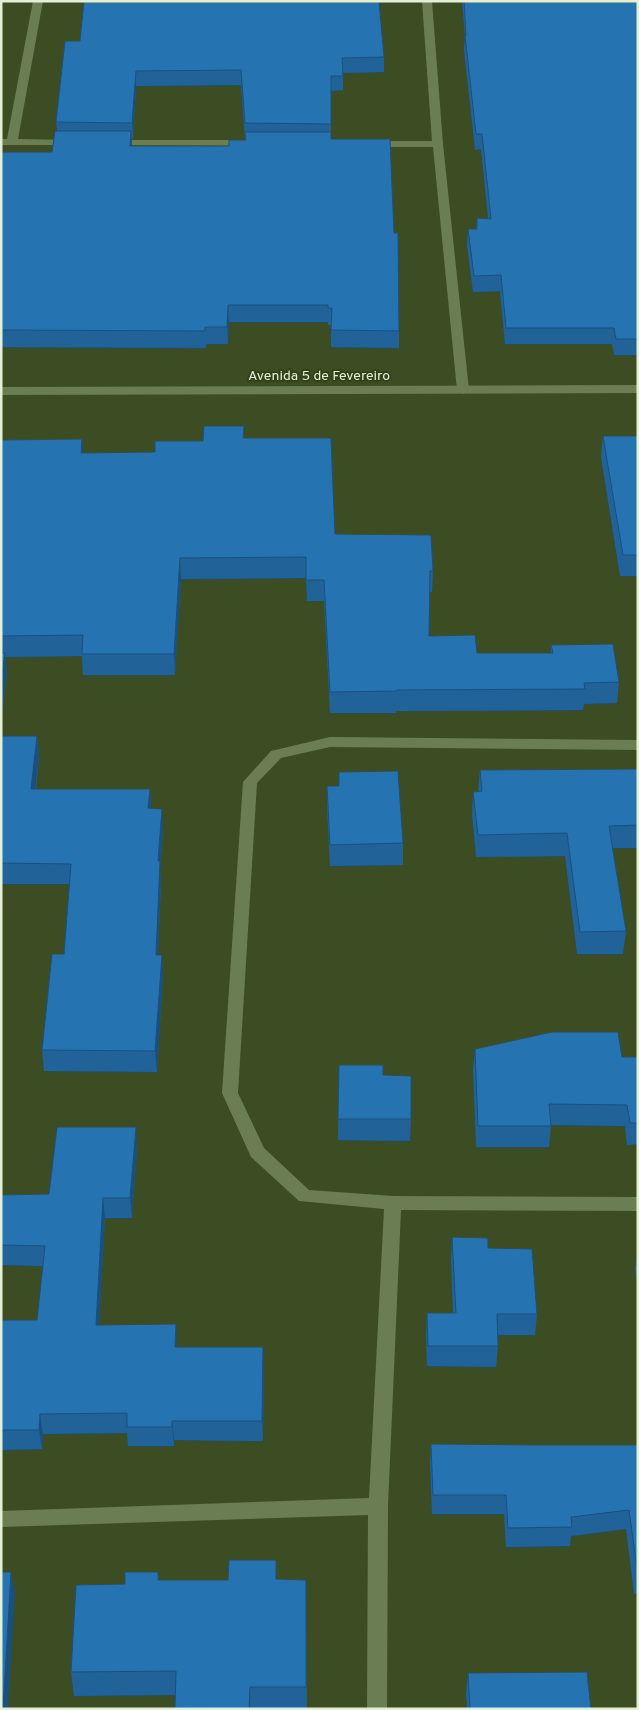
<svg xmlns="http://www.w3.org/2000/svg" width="639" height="1710" viewBox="0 0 639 1710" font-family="Overpass,sans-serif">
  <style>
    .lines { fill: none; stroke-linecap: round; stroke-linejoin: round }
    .street { fill: #6b7e53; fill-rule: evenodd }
    .secondary { fill: #6b7e53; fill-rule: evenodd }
    .wall { fill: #216399; fill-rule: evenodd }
    .shaded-wall { fill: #1b507d }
    .building { fill: #2673b2; stroke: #1b507d }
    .labels { text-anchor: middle; stroke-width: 4; stroke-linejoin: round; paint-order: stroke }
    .street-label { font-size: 14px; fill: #e4efd7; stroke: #324218 }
  </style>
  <rect width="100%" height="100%" fill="#3c4d23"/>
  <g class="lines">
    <path class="street" d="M 33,1 L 43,1 L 18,139 L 72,140 L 77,143 L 76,145 L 1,145 L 1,139 L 7,139 Z
      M 422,1 L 432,1 L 443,144 L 469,390 L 463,394 L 457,390 L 433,147 L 370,147 L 365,144 L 370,141 L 432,141 Z
      M 113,140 L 250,140 L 255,143 L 250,146 L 109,145 L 108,143 L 109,141 Z
      M 330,737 L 638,740 L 638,750 L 330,747 L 281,758 L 257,783 L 238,1093 L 264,1148 L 309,1190 L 393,1196 L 638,1197 L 638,1211 L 401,1210 L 388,1506 L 387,1709 L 367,1709 L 368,1515 L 1,1527 L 1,1511 L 369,1498 L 384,1209 L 299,1201 L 251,1157 L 222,1093 L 243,782 L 271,751 Z"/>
    <path class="secondary" d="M 638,385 L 638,393 L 1,395 L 1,387 Z"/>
  </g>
  <path class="wall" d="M 462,1 L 638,1 L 638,355 L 614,355 L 612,344 L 505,344 L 500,291 L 473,292 L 467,245 L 468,229 L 476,229 L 477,218 L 488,218 L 481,149 L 475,150 L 464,50 L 465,35 Z
    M 65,41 L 384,57 L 384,72 L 343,73 L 343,90 L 331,91 L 331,139 L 399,331 L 399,348 L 331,347 L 331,325 L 328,325 L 328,322 L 229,322 L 228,344 L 206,344 L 206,348 L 1,347 L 1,152 L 52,152 L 57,131 L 56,122 ZM 241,85 L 245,140 L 229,146 L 132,146 L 132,138 L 133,138 L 136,86 Z
    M 244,426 L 244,438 L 335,534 L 433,571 L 432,592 L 430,592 L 429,636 L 477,653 L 551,653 L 551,645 L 619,682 L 617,703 L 584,704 L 583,710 L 396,711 L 396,713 L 330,713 L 324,601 L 307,601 L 306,578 L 181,579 L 175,675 L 83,675 L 82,656 L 5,657 L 7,673 L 1,722 L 1,440 L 82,439 L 83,453 L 155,452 L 203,441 Z
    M 603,436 L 638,436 L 638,576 L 620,576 L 601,457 Z
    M 1,736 L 37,736 L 39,756 L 36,789 L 150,789 L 151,808 L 163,829 L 160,870 L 161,881 L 158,955 L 163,975 L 157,1072 L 44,1071 L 42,1050 L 64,954 L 70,884 L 1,884 Z
    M 638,769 L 638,848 L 613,848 L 626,931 L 623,954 L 577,954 L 565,856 L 476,857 L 472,814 L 473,792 L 478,791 L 480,770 Z
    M 339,772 L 403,843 L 403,865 L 330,866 L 327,808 L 327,786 L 339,786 Z
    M 475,1049 L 622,1057 L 638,1057 L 638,1144 L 627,1145 L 625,1126 L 551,1125 L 549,1147 L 476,1147 L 473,1070 Z
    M 339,1065 L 383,1075 L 411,1119 L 410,1141 L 338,1140 Z
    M 137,1148 L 132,1218 L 105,1218 L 99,1325 L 177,1344 L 177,1347 L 264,1366 L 263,1441 L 174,1440 L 174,1446 L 128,1446 L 127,1433 L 43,1434 L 42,1449 L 1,1450 L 1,1320 L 37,1320 L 43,1266 L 1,1265 L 1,1195 L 49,1194 Z
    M 452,1237 L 488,1248 L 537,1314 L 535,1335 L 498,1335 L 498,1346 L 496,1367 L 427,1366 L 426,1334 L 427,1313 L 453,1313 L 451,1259 Z
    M 638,1252 L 638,1288 L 635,1269 Z
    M 431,1444 L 536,1445 L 638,1445 L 638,1594 L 634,1594 L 626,1529 L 571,1536 L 570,1546 L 506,1547 L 504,1514 L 432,1514 L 430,1463 Z
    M 276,1560 L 276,1579 L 306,1580 L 307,1709 L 175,1709 L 175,1695 L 74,1696 L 71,1672 L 125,1584 L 158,1572 L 159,1580 L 228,1580 Z
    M 468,1673 L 591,1709 L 467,1709 L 466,1693 Z"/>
  <path class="shaded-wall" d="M 136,71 L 136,86 L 133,138 L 132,123 Z
    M 131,131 L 132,147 L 130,146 Z
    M 228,305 L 229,322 L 228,344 L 227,327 Z
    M 82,439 L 84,460 L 81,453 Z
    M 180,558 L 181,579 L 175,675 L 174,654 Z
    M 5,653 L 7,673 L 1,722 L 1,681 Z
    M 37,736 L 39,756 L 33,809 L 31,789 Z
    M 150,789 L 151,809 L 148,808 Z
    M 162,809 L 163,829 L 160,870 L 161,881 L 157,975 L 156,955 L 158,861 Z
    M 162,955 L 163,975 L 157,1072 L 155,1051 Z
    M 136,1127 L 137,1148 L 132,1218 L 130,1198 Z
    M 103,1198 L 105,1218 L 98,1344 L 96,1325 Z
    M 176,1324 L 177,1344 L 176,1367 L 175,1347 Z
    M 263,1347 L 264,1366 L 263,1441 L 262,1421 Z
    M 40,1414 L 43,1434 L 42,1449 L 39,1430 Z
    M 172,1421 L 174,1440 L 174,1446 L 172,1427 Z
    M 11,1572 L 15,1592 L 8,1709 L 3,1709 Z
    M 250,1687 L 250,1709 L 249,1709 Z"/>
  <path class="building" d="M 84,1 L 379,1 L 384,57 L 342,58 L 343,76 L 331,76 L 331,124 L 245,123 L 241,70 L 136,71 L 132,123 L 56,122 L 65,41 L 80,41 Z
    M 464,1 L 638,1 L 638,339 L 616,339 L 614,328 L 506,328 L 501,275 L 474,276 L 468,229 L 477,229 L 477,218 L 491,219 L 482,134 L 476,134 L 465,35 L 466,35 Z
    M 55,131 L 131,131 L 130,146 L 229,146 L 229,140 L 246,140 L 245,132 L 331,132 L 331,139 L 390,139 L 394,233 L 398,233 L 399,331 L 331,330 L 332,308 L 328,308 L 328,305 L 228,305 L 227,327 L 205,327 L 205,331 L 1,330 L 1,152 L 52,152 Z
    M 204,426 L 244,426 L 243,438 L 331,438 L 335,534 L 431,535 L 433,571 L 430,571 L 429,636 L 475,635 L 477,653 L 553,653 L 551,645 L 613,644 L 619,682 L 584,683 L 585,689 L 397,690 L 397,691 L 330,692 L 324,580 L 306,580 L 306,557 L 180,558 L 174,654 L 82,654 L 83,635 L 1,636 L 1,440 L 82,439 L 81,453 L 155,452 L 155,441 L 203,441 Z
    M 603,436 L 638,436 L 638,555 L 623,555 Z
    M 1,653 L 5,653 L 1,681 Z
    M 1,736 L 37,736 L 31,789 L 150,789 L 148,808 L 162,809 L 158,861 L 160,861 L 156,955 L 162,955 L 155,1051 L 42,1050 L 52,954 L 64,954 L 71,864 L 1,863 Z
    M 638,769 L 638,825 L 609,826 L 626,931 L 580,932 L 567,833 L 478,835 L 473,792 L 482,791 L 480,770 Z
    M 398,771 L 403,843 L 330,845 L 327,786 L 339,786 L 339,772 Z
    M 552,1032 L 618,1032 L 622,1057 L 638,1057 L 638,1123 L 630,1123 L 627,1105 L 549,1104 L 551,1126 L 478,1126 L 475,1049 Z
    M 339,1065 L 383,1065 L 383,1075 L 411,1076 L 411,1119 L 338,1119 Z
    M 57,1127 L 136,1127 L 130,1198 L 103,1198 L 96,1325 L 176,1324 L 175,1347 L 263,1347 L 262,1421 L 172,1421 L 172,1427 L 127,1427 L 127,1413 L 40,1414 L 39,1430 L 1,1430 L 1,1320 L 37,1320 L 45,1246 L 1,1245 L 1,1195 L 49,1194 Z
    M 452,1237 L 488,1238 L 488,1248 L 532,1249 L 537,1314 L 497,1314 L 498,1346 L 428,1346 L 427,1313 L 456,1313 Z
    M 431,1444 L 536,1445 L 638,1445 L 638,1575 L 629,1510 L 571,1517 L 572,1527 L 508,1528 L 506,1495 L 433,1495 Z
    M 229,1560 L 276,1560 L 276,1579 L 306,1580 L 306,1687 L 250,1687 L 249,1709 L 175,1708 L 176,1671 L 71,1672 L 76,1585 L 125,1584 L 125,1572 L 158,1572 L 158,1580 L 228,1580 Z
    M 1,1572 L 11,1572 L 3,1709 L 1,1709 Z
    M 587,1672 L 591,1709 L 470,1709 L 468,1673 Z"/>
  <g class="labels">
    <g class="street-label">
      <text x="319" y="380">Avenida 5 de Fevereiro</text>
    </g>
  </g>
  <rect width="639" height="1710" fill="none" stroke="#e4efd7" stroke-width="5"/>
</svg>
